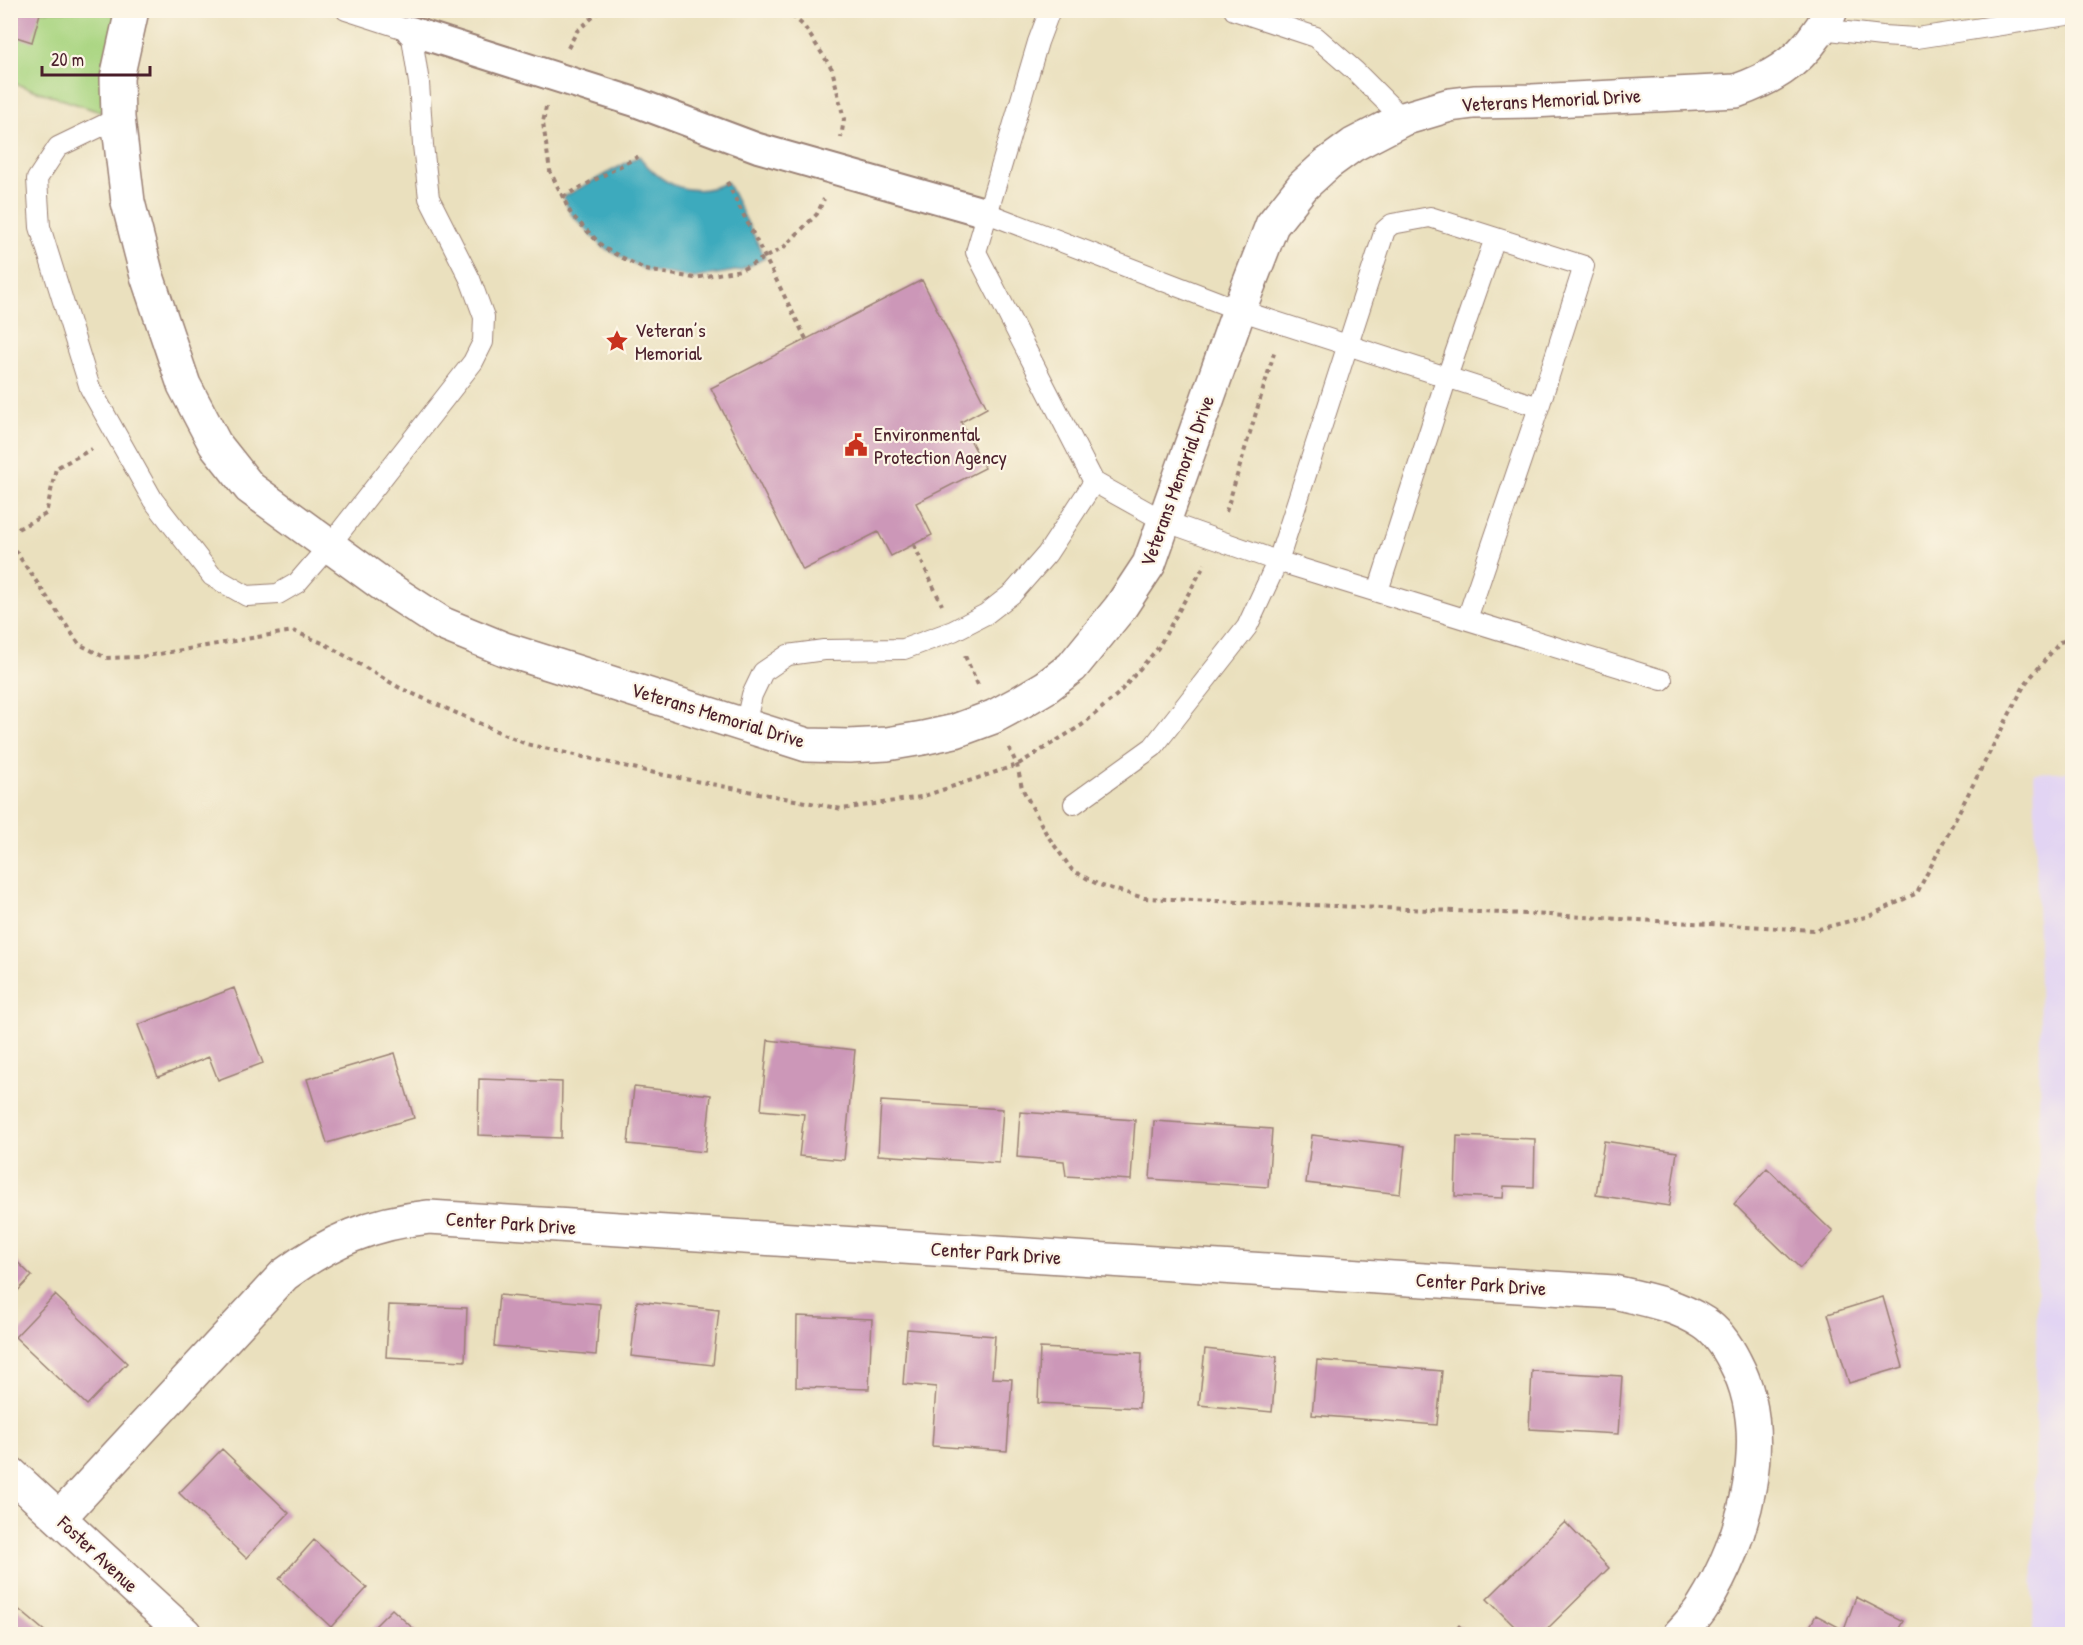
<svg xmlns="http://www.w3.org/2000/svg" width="2083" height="1645" viewBox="0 0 2083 1645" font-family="'Patrick Hand',sans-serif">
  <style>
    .built { fill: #e2d4f3 }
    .green { fill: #abd683; stroke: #7a7a57; stroke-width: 1.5 }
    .water { fill: #3daabd; stroke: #446474; stroke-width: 1.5 }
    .building { fill: #cc97b8 }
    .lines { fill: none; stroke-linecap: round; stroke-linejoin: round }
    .service-casing { stroke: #9a8074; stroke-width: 22 }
    .pedestrian-casing { stroke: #9a8074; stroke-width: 32 }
    .minor-casing { stroke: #9a8074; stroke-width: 36 }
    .path { stroke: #9a8074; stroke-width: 4; stroke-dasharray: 4.5 4.5; stroke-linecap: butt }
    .service { stroke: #fff; stroke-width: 20 }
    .pedestrian { stroke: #fff; stroke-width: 28 }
    .minor { stroke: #fff; stroke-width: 33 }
    .labels { text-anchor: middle; stroke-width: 4.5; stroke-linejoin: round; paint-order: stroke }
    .street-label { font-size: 20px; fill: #4a1f2b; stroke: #fcf5e5 }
    .poi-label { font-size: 20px; fill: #4a1f2b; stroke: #fcf5e5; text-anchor: start }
  </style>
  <rect width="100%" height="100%" fill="#fcf5e5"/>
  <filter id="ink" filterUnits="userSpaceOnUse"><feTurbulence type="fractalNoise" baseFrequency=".0167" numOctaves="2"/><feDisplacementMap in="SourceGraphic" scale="12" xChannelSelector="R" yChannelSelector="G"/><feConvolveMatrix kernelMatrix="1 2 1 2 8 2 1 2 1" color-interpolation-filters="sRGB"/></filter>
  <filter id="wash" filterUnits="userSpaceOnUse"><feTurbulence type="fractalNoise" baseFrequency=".008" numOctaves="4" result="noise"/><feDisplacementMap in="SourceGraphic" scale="24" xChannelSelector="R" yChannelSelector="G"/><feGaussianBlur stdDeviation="1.35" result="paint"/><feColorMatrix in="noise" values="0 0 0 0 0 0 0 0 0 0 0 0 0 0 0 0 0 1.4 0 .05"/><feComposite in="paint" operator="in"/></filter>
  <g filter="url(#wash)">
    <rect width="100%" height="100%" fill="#eae0be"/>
    <path class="built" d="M 2072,771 L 2072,1634 L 2033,1634 L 2040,1026 L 2034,773 Z"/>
    <path class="green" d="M 11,11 L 132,11 L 118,118 L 13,83 L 11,90 Z"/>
    <path class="water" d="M 639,156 C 661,185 692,200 727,182 L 765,258 L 741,270 L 694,278 L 646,270 L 604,248 L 571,214 L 563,197 Z"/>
    <g id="blocks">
      <path class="building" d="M 10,10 L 41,10 L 32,42 L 10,35 Z
        M 922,280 L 987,408 L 961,422 L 985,468 L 916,503 L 932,535 L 891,556 L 878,532 L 803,570 L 711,388 Z
        M 234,988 L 263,1063 L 218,1080 L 209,1057 L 158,1077 L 138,1025 Z
        M 768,1040 L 855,1050 L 844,1160 L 799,1156 L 804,1114 L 761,1110 Z
        M 395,1053 L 414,1118 L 327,1143 L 307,1079 Z
        M 479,1079 L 562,1082 L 561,1138 L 478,1135 Z
        M 634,1087 L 711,1095 L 705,1152 L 628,1144 Z
        M 881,1101 L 1003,1109 L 999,1163 L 878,1155 Z
        M 1020,1112 L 1135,1120 L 1131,1180 L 1066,1176 L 1064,1161 L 1017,1157 Z
        M 1154,1121 L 1272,1129 L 1268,1187 L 1150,1179 Z
        M 1312,1135 L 1405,1146 L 1400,1194 L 1306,1183 Z
        M 1457,1136 L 1535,1139 L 1534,1187 L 1504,1186 L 1503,1198 L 1455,1196 Z
        M 1604,1141 L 1677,1152 L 1669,1206 L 1596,1195 Z
        M 1767,1168 L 1833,1232 L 1800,1268 L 1734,1204 Z
        M 10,1255 L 32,1276 L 10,1299 Z
        M 55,1295 L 127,1363 L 87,1405 L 15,1337 Z
        M 499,1295 L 600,1304 L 596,1355 L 494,1346 Z
        M 1883,1297 L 1903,1367 L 1849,1383 L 1828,1314 Z
        M 637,1301 L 719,1310 L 713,1365 L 631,1356 Z
        M 389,1305 L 467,1308 L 465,1361 L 386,1357 Z
        M 797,1316 L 872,1319 L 869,1389 L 796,1387 Z
        M 907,1329 L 995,1336 L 992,1378 L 1012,1379 L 1007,1451 L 932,1446 L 936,1387 L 903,1384 Z
        M 1040,1348 L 1142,1353 L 1139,1408 L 1038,1403 Z
        M 1205,1349 L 1277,1357 L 1272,1412 L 1199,1405 Z
        M 1317,1360 L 1442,1371 L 1437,1425 L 1312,1415 Z
        M 1532,1371 L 1622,1376 L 1618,1434 L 1529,1429 Z
        M 222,1449 L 289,1513 L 246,1558 L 179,1493 Z
        M 1565,1522 L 1609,1568 L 1542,1634 L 1522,1634 L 1487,1599 Z
        M 314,1540 L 367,1588 L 331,1627 L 279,1579 Z
        M 1856,1597 L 1903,1621 L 1896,1634 L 1806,1634 L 1816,1615 L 1844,1630 Z
        M 10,1602 L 48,1634 L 10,1634 Z
        M 392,1609 L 419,1634 L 367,1634 Z
        M 1459,1625 L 1469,1634 L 1451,1634 Z"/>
    </g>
  </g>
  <g filter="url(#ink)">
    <use href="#blocks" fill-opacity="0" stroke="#9a8074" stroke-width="1.5"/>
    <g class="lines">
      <g class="service-casing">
        <path id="service" d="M 1050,10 L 1038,42 L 976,252 L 1094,482 L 1164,521 L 1277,561 L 1662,680
          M 1234,10 L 1316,37 L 1355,71 L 1403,119
          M 1821,29 L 1882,36 L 1917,38 L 2067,15
          M 118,118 L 58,147 L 37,179 L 40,227 L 90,388 L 153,500 L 212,576 L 247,596 L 278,594 L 297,583 L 329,546 L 473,362 L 483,342 L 484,317 L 470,279 L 429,198 L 423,145 L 419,83 L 411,31 L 346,10
          M 987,213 L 1239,310 L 1539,407
          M 1378,591 L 1447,377 L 1495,238
          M 745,725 L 752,695 L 763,672 L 788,655 L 824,650 L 904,649 L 953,631 L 986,614 L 1013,593 L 1047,554 L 1094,482
          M 1074,804 L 1153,747 L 1247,627 L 1279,558 L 1385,230 L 1392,224 L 1430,217 L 1584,266 L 1539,407 L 1467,619"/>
      </g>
      <g class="pedestrian-casing">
        <path id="pedestrian" d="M 411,31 L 635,102 L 758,148 L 987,213"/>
      </g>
      <g class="minor-casing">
        <path id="minor" d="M 132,10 L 117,78 L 118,118 L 128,202 L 147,276 L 184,385 L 215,444 L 250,488 L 386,587 L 443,624 L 504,649 L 807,745 L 849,746 L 887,744 L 923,738 L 955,731 L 993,717 L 1019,703 L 1046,687 L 1072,667 L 1120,608 L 1149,564 L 1239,310 L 1272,225 L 1303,186 L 1327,164 L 1353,145 L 1403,119 L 1450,105 L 1474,102 L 1532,101 L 1736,91 C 1770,79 1796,64 1816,35 C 1822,27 1828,19 1831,10
          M 10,1473 L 185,1634
          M 59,1518 L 284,1275 C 330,1241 371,1223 429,1217 L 1614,1292 C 1645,1299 1677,1305 1704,1323 C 1718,1332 1728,1348 1735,1362 C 1774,1435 1745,1540 1703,1606 C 1697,1616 1688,1625 1680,1634"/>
      </g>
      <path class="path" d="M 785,10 L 804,26 L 832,69 L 844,119 L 841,138
        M 568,48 L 577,31 L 601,10
        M 546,107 L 543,123 L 550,171 L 571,214 L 604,248 L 646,270 L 694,278 L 741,270 L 783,248 L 817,214 L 824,199
        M 727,182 L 806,339
        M 563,197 L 639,156
        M 1226,512 L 1275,350
        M 10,533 L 46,514 L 56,468 L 92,449
        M 10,543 L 79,644 L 106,658 L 141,657 L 293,631 L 325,644 L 400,688 L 526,744 L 664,775 L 842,809 L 921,797 L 1017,765 L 1082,725 L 1118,694 L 1158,648 L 1205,564
        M 914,545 L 942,605
        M 965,656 L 979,687
        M 1009,748 L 1017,765 L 1022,788 L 1047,835 L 1072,870 L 1099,885 L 1144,898 L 1550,915 L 1815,930 L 1869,916 L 1917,893 L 2025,684 L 2060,642 L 2072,639"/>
      <use href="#service" class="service"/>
      <use href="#pedestrian" class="pedestrian"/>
      <use href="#minor" class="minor"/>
    </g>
  </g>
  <defs>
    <g id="sight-bare" transform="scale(1.8)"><path d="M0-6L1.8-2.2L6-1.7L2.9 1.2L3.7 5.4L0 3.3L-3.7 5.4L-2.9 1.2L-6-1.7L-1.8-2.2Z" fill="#c8321e" stroke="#fcf5e5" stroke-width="2.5" paint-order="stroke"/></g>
    <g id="civic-bare" transform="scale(1.8)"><path d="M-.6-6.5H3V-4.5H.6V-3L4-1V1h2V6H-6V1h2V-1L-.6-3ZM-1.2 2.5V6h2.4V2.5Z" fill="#c8321e" stroke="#fcf5e5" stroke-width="2.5" paint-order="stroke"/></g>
  </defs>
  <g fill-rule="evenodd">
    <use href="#sight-bare" x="617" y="341"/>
    <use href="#civic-bare" x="856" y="445"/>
  </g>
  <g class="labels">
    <g class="street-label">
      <text transform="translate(1551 100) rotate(-3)" y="7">Veterans Memorial Drive</text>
      <text transform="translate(1177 481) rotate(-70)" y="7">Veterans Memorial Drive</text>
      <text transform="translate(718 715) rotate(17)" y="7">Veterans Memorial Drive</text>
      <text transform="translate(511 1223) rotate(4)" y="7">Center Park Drive</text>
      <text transform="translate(996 1253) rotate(4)" y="7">Center Park Drive</text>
      <text transform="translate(1481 1284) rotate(4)" y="7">Center Park Drive</text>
      <text transform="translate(98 1554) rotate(43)" y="7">Foster Avenue</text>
    </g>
    <g class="poi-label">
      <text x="635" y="337">Veteran’s<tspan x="635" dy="23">Memorial</tspan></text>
      <text x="874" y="441">Environmental<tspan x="874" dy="23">Protection Agency</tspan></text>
    </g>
  </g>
  <rect width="2083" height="1645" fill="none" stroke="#fcf5e5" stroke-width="36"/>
  <path d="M42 66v9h108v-9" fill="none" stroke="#4a1f2b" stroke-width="3"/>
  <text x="51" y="66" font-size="18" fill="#4a1f2b" stroke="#fcf5e5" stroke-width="4.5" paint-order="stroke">20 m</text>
</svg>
